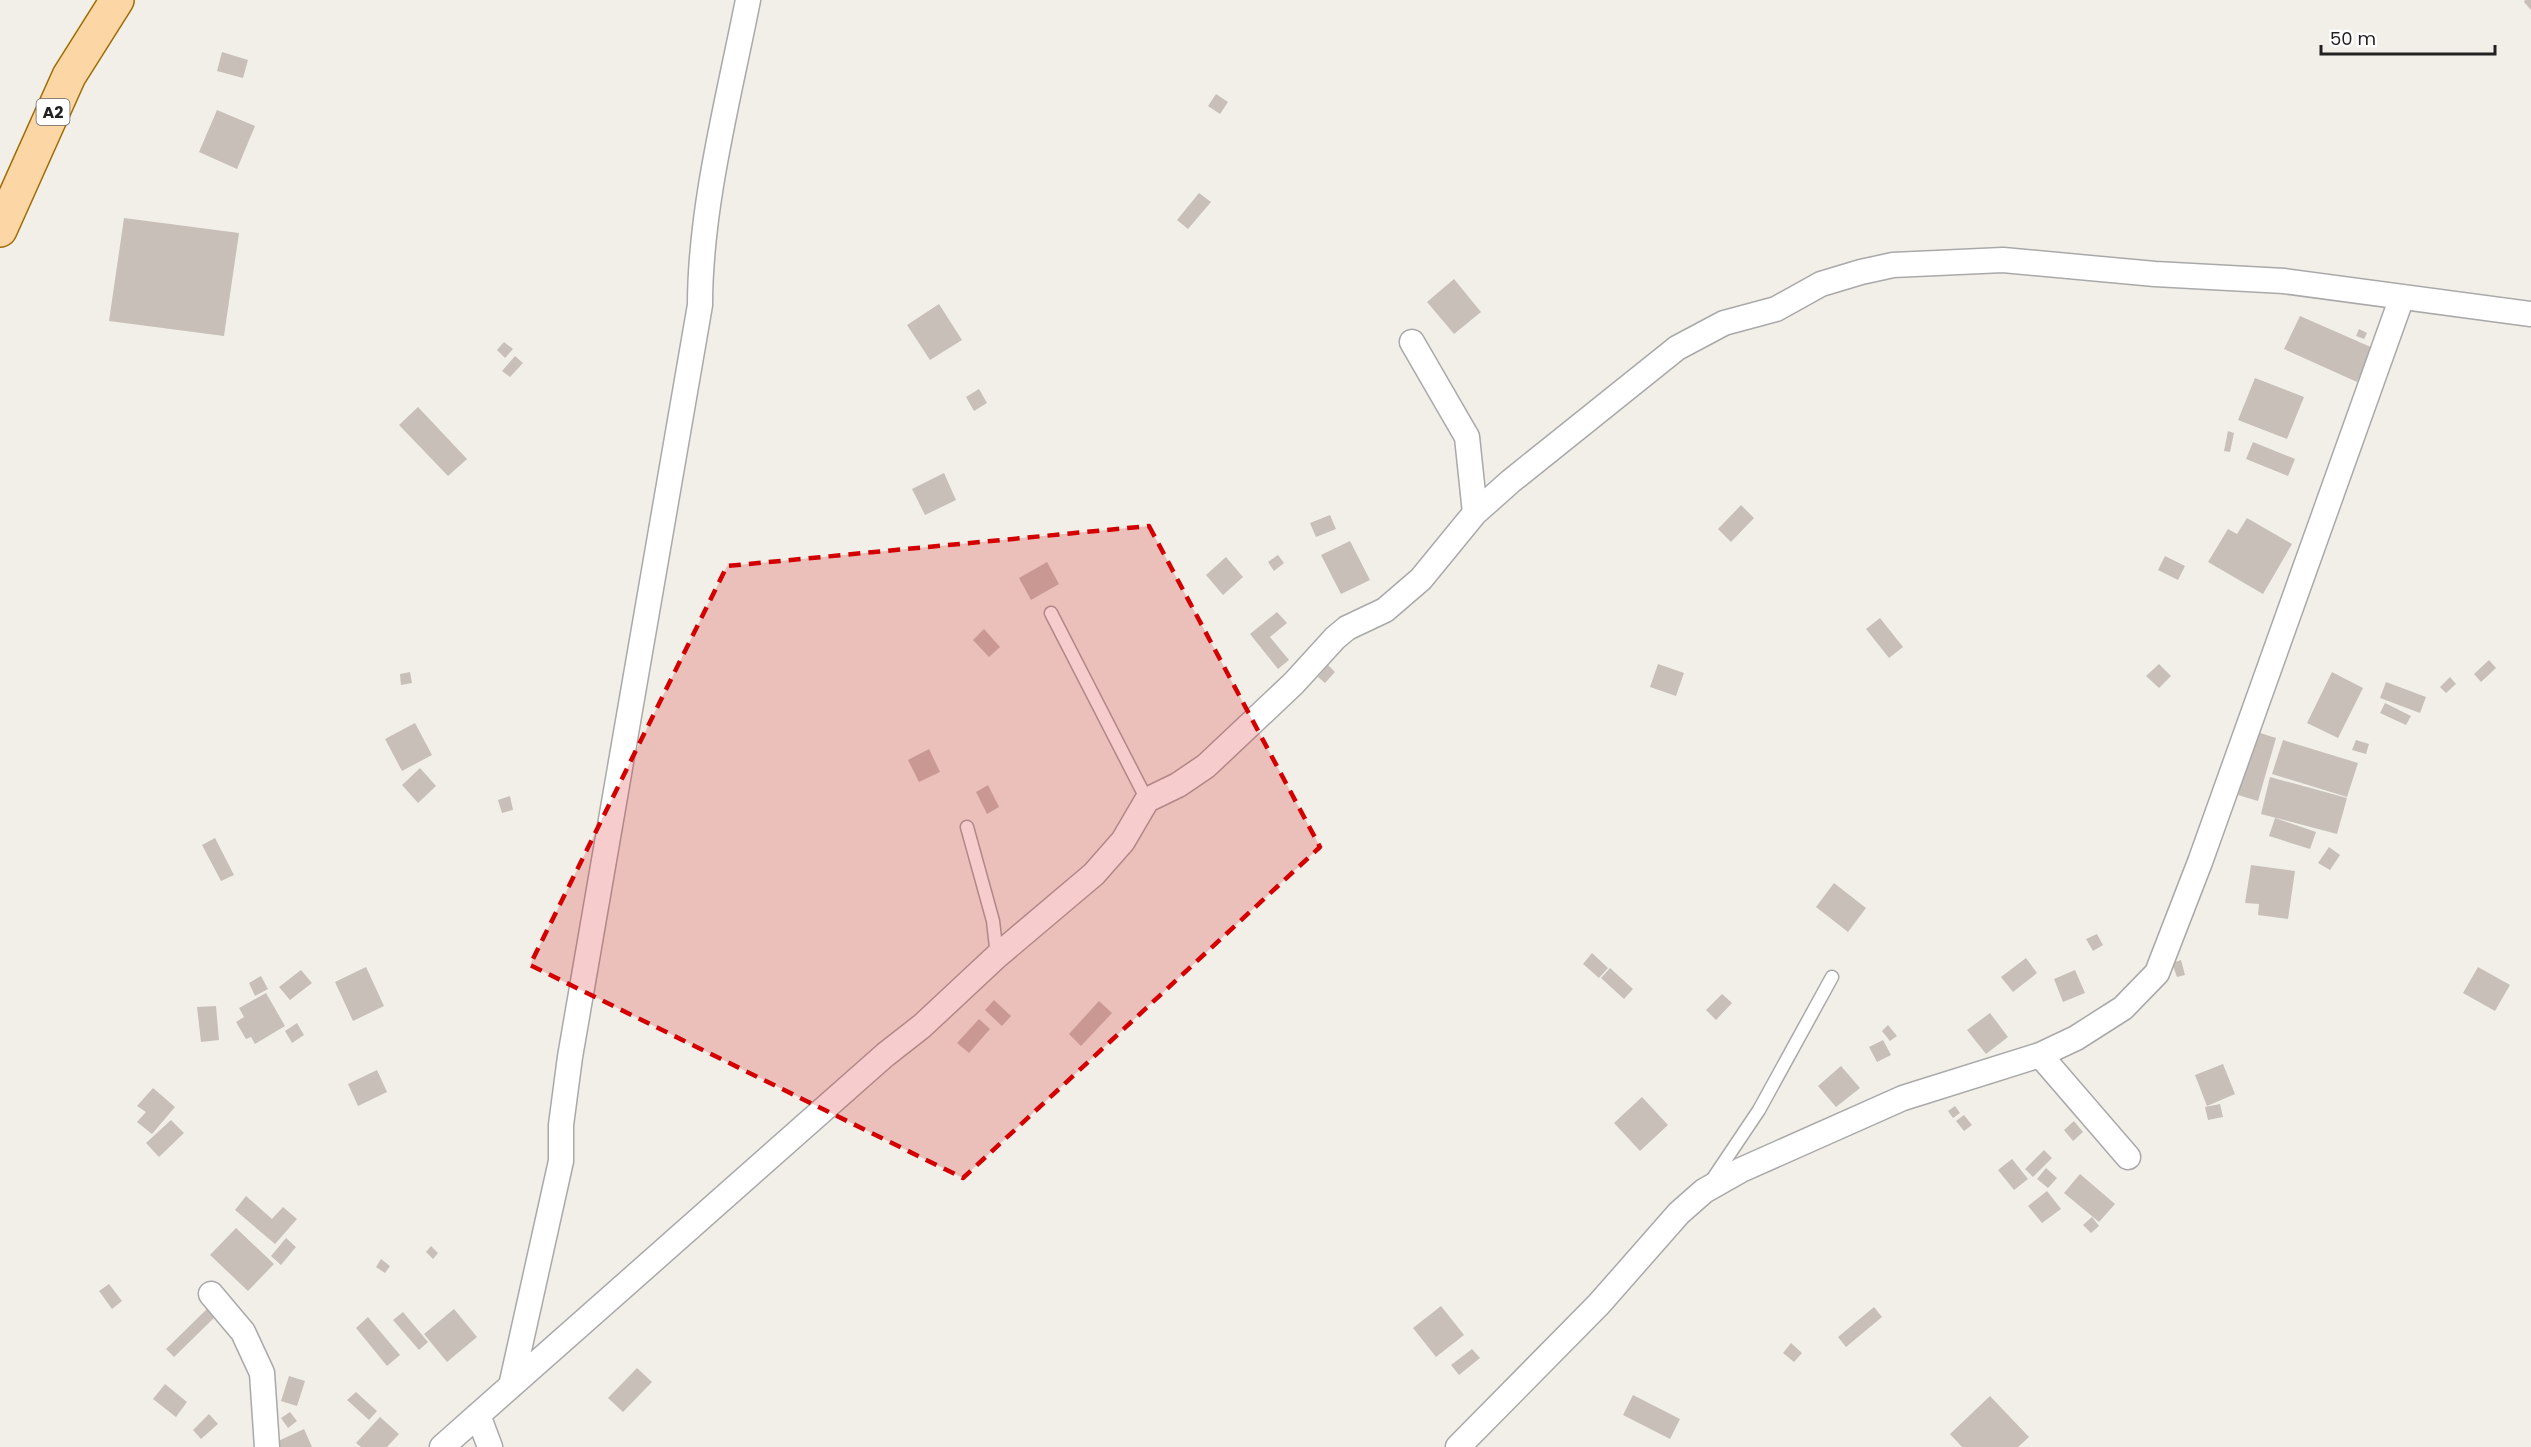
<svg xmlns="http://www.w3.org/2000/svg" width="2531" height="1447" viewBox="0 0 2531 1447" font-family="Poppins,sans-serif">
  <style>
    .building { fill: #c7bfb8 }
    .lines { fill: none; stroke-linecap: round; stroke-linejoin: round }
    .service-casing { stroke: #a9a9a9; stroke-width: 15 }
    .minor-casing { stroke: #a9a9a9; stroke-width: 27 }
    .primary-casing { stroke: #a06b00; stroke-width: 36 }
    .service { stroke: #fff; stroke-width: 12 }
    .minor { stroke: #fff; stroke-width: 24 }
    .primary { stroke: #fcd6a4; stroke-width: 33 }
    .marked { fill: #d40000; fill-opacity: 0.2; stroke: #d40000; stroke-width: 4.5; stroke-dasharray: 12 8; stroke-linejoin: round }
    .labels { text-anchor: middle; stroke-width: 4.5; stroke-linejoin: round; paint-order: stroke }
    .shield { fill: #fff; stroke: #646464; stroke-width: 1.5 }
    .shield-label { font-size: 16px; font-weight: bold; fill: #222 }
  </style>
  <rect width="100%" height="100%" fill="#f2efe9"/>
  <path class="building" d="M 2525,0 L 2531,0 L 2531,10 L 2524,2 Z
    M 222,52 L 248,60 L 243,78 L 217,71 Z
    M 1216,94 L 1228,102 L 1220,114 L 1208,106 Z
    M 217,110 L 255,126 L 237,169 L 199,152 Z
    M 1199,193 L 1211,202 L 1188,229 L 1177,220 Z
    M 124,218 L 239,233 L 224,336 L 109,321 Z
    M 1454,279 L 1481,312 L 1454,334 L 1427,302 Z
    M 939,304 L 962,340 L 930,360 L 907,325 Z
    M 2300,316 L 2373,348 L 2357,382 L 2284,349 Z
    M 2359,329 L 2367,333 L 2364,339 L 2356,336 Z
    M 504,342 L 513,349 L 505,358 L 497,350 Z
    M 515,356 L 523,363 L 510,377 L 502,371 Z
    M 2255,378 L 2304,397 L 2287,439 L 2238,420 Z
    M 979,389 L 987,403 L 974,411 L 966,397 Z
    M 418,407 L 467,459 L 448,476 L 399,425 Z
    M 2228,431 L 2234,433 L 2230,452 L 2224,451 Z
    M 2253,442 L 2295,459 L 2288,476 L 2246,459 Z
    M 944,473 L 956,500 L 925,515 L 912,489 Z
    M 1741,505 L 1754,518 L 1731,542 L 1718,529 Z
    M 1330,515 L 1336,529 L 1316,537 L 1310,523 Z
    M 2247,518 L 2292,544 L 2263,594 L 2208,562 L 2228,529 L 2237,534 Z
    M 1350,541 L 1370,580 L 1341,594 L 1321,555 Z
    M 1278,555 L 1284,563 L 1274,571 L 1268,562 Z
    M 2165,556 L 2185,566 L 2178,580 L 2158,570 Z
    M 1226,557 L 1243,577 L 1223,595 L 1206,575 Z
    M 1047,562 L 1059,584 L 1031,600 L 1019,578 Z
    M 1277,612 L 1287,623 L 1270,637 L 1289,660 L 1278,669 L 1250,634 Z
    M 1880,618 L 1903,647 L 1889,658 L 1866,629 Z
    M 984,629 L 1000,647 L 989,657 L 973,640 Z
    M 2489,660 L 2496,668 L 2481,682 L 2474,674 Z
    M 1658,664 L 1684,673 L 1676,696 L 1650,687 Z
    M 2159,664 L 2171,676 L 2159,688 L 2146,676 Z
    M 1328,665 L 1335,672 L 1325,683 L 1318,677 Z
    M 410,672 L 412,683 L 401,685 L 400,674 Z
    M 2332,672 L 2363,688 L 2338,738 L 2307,723 Z
    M 2450,677 L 2456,684 L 2446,693 L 2440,687 Z
    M 2386,682 L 2426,697 L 2420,713 L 2380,698 Z
    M 2385,703 L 2411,716 L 2406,725 L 2380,713 Z
    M 415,723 L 432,755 L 402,771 L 385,739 Z
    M 2257,732 L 2276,738 L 2258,801 L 2238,795 Z
    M 2283,740 L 2358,763 L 2347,797 L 2272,774 Z
    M 2356,740 L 2369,744 L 2366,754 L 2352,750 Z
    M 929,749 L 940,772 L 919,782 L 908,760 Z
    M 420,768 L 436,786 L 418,803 L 402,785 Z
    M 2270,777 L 2347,798 L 2337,834 L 2261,814 Z
    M 988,785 L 999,807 L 987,814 L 976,792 Z
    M 510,796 L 513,810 L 502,813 L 498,800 Z
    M 2275,818 L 2316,832 L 2310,849 L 2269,836 Z
    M 215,838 L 234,875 L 221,881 L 202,845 Z
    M 2329,847 L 2340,855 L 2330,870 L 2318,863 Z
    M 2251,865 L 2295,871 L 2288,919 L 2258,915 L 2259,904 L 2245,903 Z
    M 1834,883 L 1866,908 L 1848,932 L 1816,907 Z
    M 2097,934 L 2103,945 L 2093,951 L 2086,939 Z
    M 1592,953 L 1608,968 L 1599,978 L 1583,964 Z
    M 2026,958 L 2037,973 L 2013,992 L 2001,977 Z
    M 2181,960 L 2185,975 L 2177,977 L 2172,963 Z
    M 366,967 L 384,1006 L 353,1021 L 335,982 Z
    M 2478,967 L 2510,985 L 2495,1011 L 2463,993 Z
    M 1610,968 L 1633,989 L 1624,999 L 1601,978 Z
    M 301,970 L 312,983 L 290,1000 L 279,987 Z
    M 2075,970 L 2085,993 L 2063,1002 L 2054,979 Z
    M 261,976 L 268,989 L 255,996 L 249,983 Z
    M 266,993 L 285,1026 L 255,1044 L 251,1037 L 246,1039 L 236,1022 L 244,1017 L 239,1008 Z
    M 1722,994 L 1732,1003 L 1716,1020 L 1706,1010 Z
    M 994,1000 L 1011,1016 L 1002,1026 L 985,1010 Z
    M 1099,1001 L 1112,1013 L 1081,1046 L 1069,1034 Z
    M 216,1006 L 219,1040 L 201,1042 L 197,1007 Z
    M 1990,1013 L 2008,1037 L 1986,1054 L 1967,1030 Z
    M 979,1019 L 990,1029 L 969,1053 L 957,1043 Z
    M 297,1023 L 304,1035 L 292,1043 L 285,1031 Z
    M 1888,1025 L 1897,1036 L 1890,1041 L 1882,1031 Z
    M 1883,1040 L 1891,1055 L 1877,1062 L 1869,1047 Z
    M 2223,1064 L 2235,1094 L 2207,1106 L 2195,1075 Z
    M 1841,1066 L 1860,1088 L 1836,1107 L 1818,1086 Z
    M 377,1070 L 387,1092 L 358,1106 L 348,1084 Z
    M 153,1088 L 175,1107 L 152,1134 L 137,1122 L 146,1112 L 137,1106 Z
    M 1642,1097 L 1668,1125 L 1640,1151 L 1614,1123 Z
    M 2220,1104 L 2223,1117 L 2208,1120 L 2205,1107 Z
    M 1955,1106 L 1960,1113 L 1953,1118 L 1948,1111 Z
    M 1964,1115 L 1972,1125 L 1964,1131 L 1956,1121 Z
    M 171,1120 L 184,1133 L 159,1157 L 146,1143 Z
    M 2074,1121 L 2083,1132 L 2073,1141 L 2064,1130 Z
    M 2044,1150 L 2052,1158 L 2033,1177 L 2025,1169 Z
    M 2012,1159 L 2028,1179 L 2014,1190 L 1998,1170 Z
    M 2046,1168 L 2057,1178 L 2048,1188 L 2037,1179 Z
    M 2080,1174 L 2115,1204 L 2099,1222 L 2064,1193 Z
    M 2047,1191 L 2061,1209 L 2042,1223 L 2028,1206 Z
    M 246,1196 L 272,1219 L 283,1207 L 297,1219 L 275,1244 L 235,1210 Z
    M 2092,1217 L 2099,1226 L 2091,1233 L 2083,1225 Z
    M 236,1228 L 274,1264 L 248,1291 L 210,1255 Z
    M 286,1238 L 296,1247 L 281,1265 L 271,1256 Z
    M 431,1246 L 438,1253 L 433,1259 L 426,1252 Z
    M 381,1259 L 390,1266 L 385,1273 L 376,1267 Z
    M 109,1284 L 122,1301 L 112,1309 L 99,1291 Z
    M 1441,1306 L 1464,1335 L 1436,1357 L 1413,1328 Z
    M 209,1307 L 217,1315 L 174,1357 L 166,1349 Z
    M 1874,1307 L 1882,1317 L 1846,1347 L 1838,1337 Z
    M 454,1309 L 477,1337 L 447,1362 L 424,1334 Z
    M 403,1312 L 428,1342 L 419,1350 L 393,1320 Z
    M 368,1317 L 400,1355 L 387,1366 L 356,1328 Z
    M 1791,1343 L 1802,1353 L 1794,1362 L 1783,1353 Z
    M 1472,1349 L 1480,1358 L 1459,1375 L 1451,1365 Z
    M 637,1368 L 652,1382 L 623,1412 L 608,1398 Z
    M 289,1376 L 305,1381 L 297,1406 L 281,1401 Z
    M 165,1384 L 187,1402 L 176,1417 L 153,1399 Z
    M 356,1392 L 377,1411 L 369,1420 L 347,1400 Z
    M 1633,1395 L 1680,1419 L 1670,1439 L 1623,1415 Z
    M 1990,1396 L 2029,1437 L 2018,1447 L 1962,1447 L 1950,1434 Z
    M 290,1412 L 297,1421 L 288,1428 L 281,1418 Z
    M 209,1414 L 218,1424 L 201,1439 L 193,1430 Z
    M 380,1417 L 399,1434 L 387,1447 L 361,1447 L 356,1443 Z
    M 304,1429 L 312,1447 L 276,1447 L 274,1443 Z"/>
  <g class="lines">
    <g class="service-casing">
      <path id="service" d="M 1051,613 L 1147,800
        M 967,827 L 993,921 L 997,956
        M 1712,1180 L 1759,1110 L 1832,977"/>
    </g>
    <g class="minor-casing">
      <path id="minor" d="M 1412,342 L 1467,437 L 1475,513
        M 2040,1055 L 2128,1157
        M 211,1294 L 243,1332 L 262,1373 L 267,1447
        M 511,1386 L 561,1161 L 561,1125 L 570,1057 L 700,305 C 700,206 729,97 748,0
        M 478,1415 L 490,1447
        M 442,1447 L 885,1055 L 922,1026 L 997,956 L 1094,874 L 1123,841 L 1147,800 L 1178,785 L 1206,766 L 1294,683 L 1335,638 L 1347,628 L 1385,610 L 1421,579 L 1475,513 L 1511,481 L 1677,348 L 1724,323 L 1776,309 L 1821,284 L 1861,272 L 1893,265 L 2003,260 L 2155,274 L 2284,281 L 2531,314
        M 1458,1447 L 1599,1304 L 1679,1213 L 1704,1191 L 1741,1170 L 1903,1098 L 2040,1055 L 2076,1038 L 2123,1008 L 2157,973 L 2200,862 L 2402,297"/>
    </g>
    <g class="primary-casing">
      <path id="primary" d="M 0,230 L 69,76 L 117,0"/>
    </g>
    <use href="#service" class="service"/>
    <use href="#minor" class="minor"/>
    <use href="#primary" class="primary"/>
  </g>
  <path class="marked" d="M 1149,526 L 1320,847 L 963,1178 L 530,965 L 727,566 Z"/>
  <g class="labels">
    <rect class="shield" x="36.5" y="99" width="33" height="26" rx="4.5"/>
    <g class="shield-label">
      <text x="53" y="118">A2</text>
    </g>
  </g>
  <path d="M2321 45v9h174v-9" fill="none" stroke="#222222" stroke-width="3"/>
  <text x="2330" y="45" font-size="18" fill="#222222" stroke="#ffffff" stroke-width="4.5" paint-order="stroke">50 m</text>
</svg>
